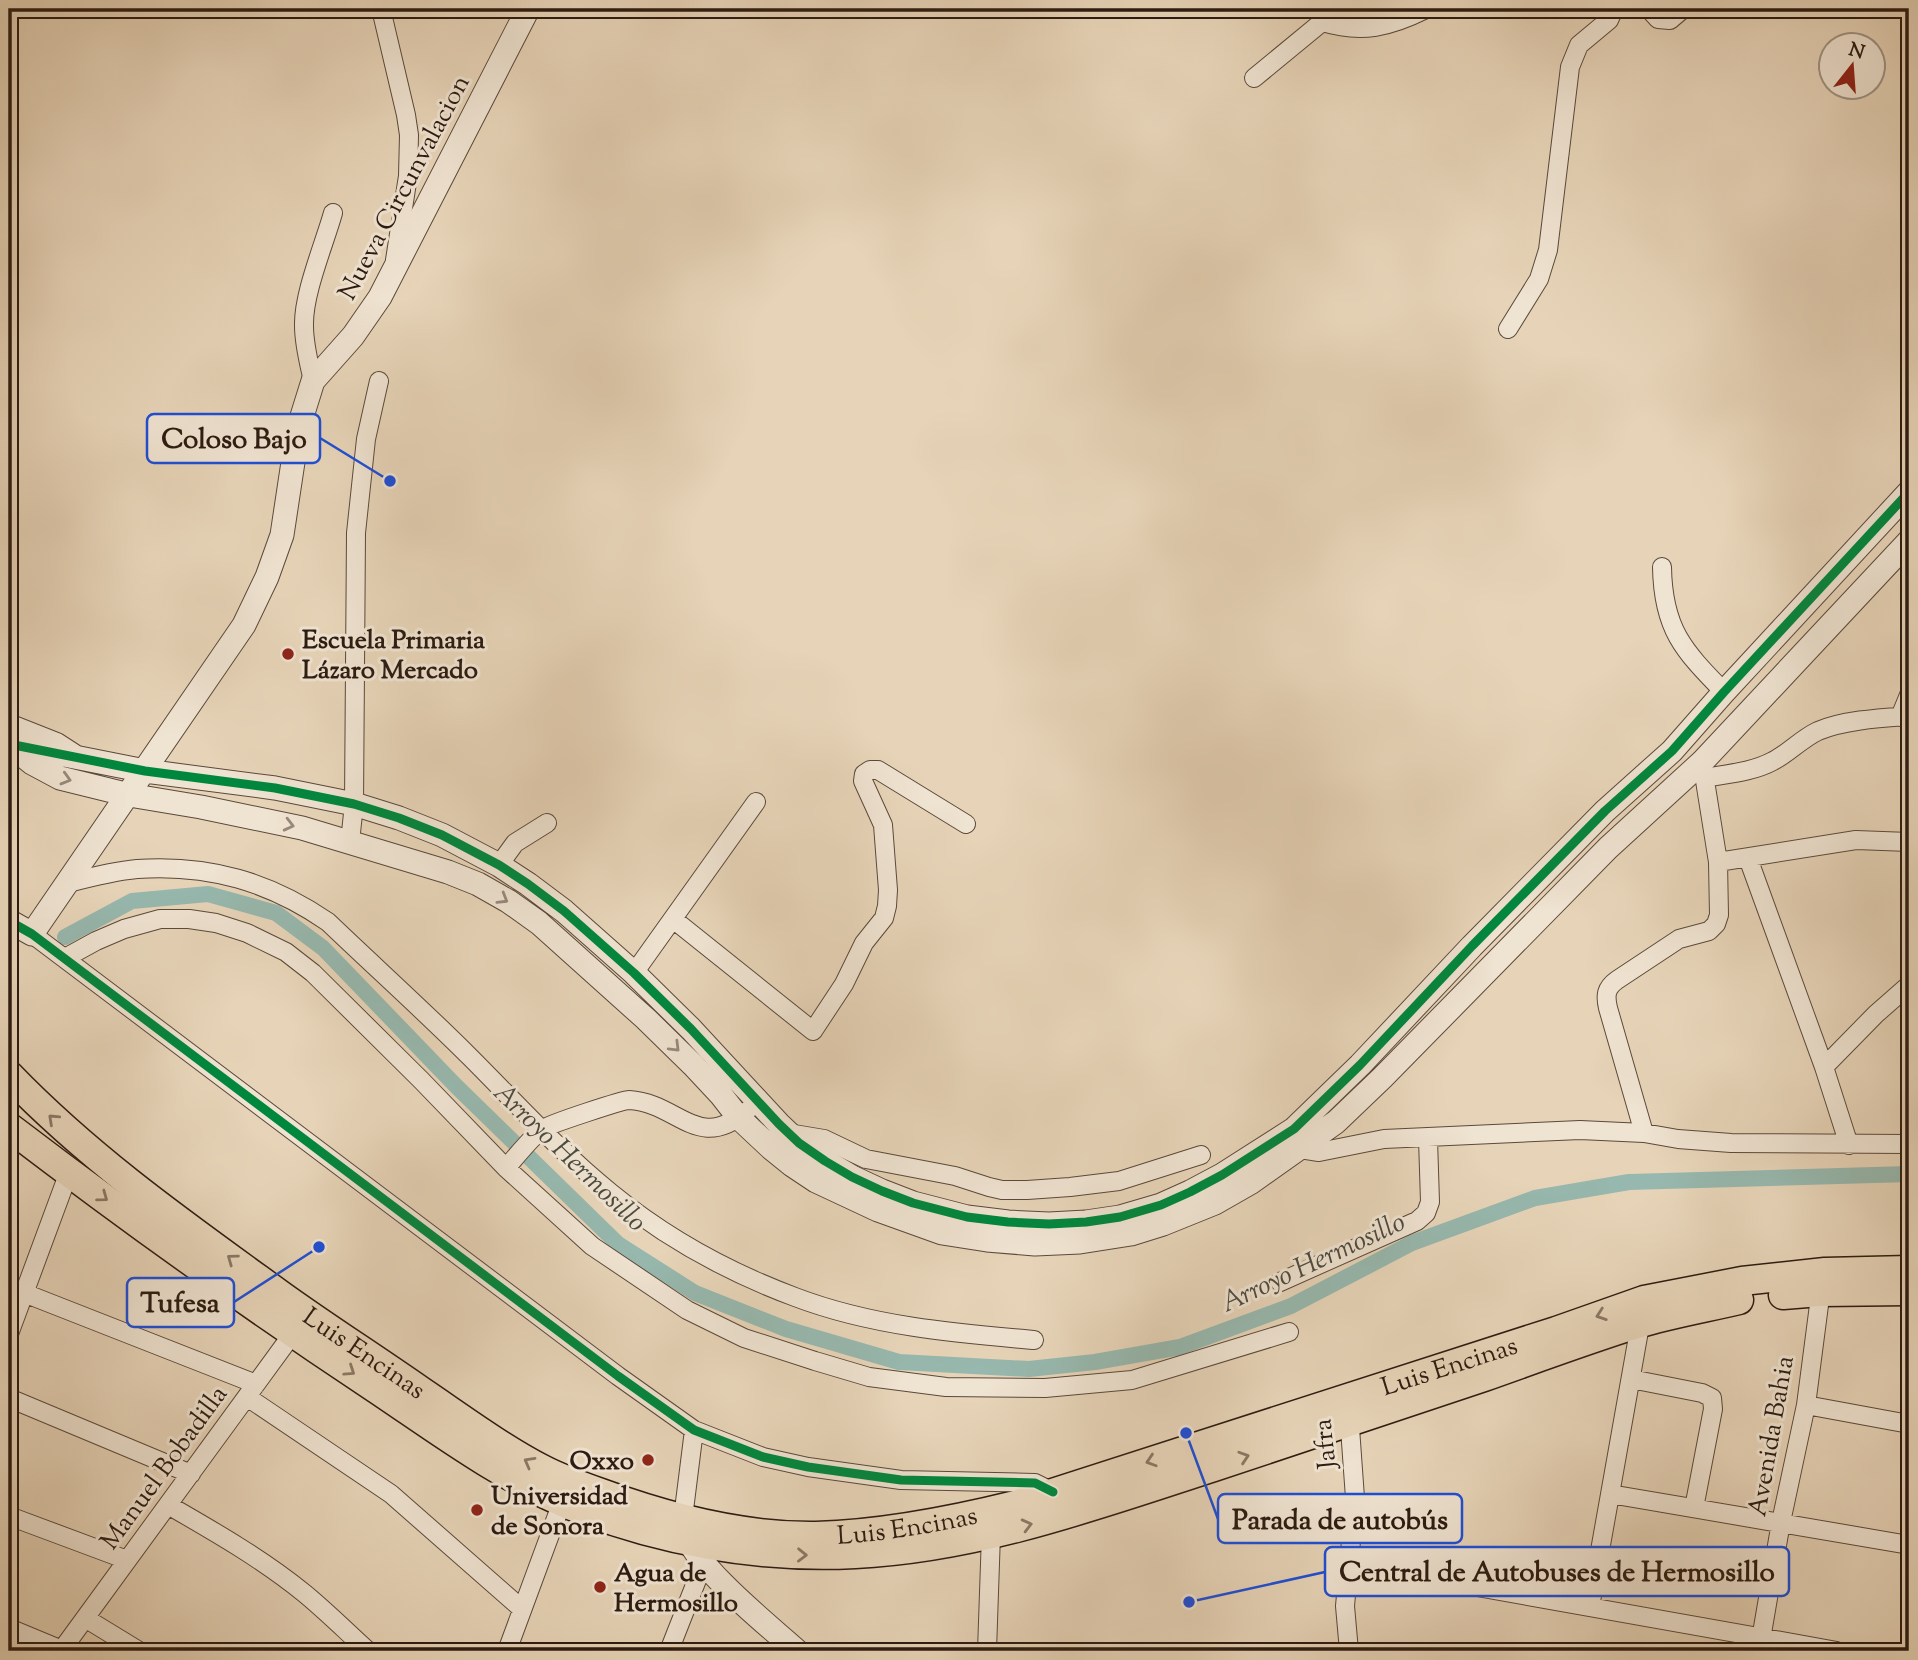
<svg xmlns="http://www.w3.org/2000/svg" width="1918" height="1660" viewBox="0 0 1918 1660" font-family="'Sorts Mill Goudy',serif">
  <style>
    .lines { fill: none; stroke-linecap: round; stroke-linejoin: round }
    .canal { stroke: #97b8ae; stroke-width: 16 }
    .minor-casing { stroke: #5b493b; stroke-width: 20 }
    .tertiary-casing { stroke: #5b493b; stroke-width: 25 }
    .primary-casing { stroke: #2c1b11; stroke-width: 31 }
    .minor { stroke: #efe3d1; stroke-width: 18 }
    .tertiary { stroke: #efe3d1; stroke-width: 23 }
    .primary { stroke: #e7d4b8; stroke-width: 28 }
    .cycleway-casing { stroke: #efe3d1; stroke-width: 13 }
    .cycleway { stroke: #00873e; stroke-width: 9 }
    .oneway { stroke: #97897b }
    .oneway2 { stroke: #8a7864 }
    .poi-dot { fill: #8f2418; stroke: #efe3d1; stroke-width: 2.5 }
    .labels { text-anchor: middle; stroke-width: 6; stroke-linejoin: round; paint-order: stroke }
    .street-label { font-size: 26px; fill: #2c1b11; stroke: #efe3d1 }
    .poi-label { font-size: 26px; font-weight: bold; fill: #2c1b11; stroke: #efe3d1; text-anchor: start }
    .water-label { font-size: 28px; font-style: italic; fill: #4c4a40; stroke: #efe3d1 }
    .leader { fill: none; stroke: #1d4ed8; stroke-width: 2.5 }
    .callout-dot { fill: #1d4ed8; stroke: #efe3d1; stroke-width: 2.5 }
    .callout { fill: #efe3d1; stroke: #1d4ed8; stroke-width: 2.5 }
    .callout-label { font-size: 28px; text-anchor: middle; font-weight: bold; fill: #2c1b11 }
  </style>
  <rect width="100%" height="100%" fill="#e7d4b8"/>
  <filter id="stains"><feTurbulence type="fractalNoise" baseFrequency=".00286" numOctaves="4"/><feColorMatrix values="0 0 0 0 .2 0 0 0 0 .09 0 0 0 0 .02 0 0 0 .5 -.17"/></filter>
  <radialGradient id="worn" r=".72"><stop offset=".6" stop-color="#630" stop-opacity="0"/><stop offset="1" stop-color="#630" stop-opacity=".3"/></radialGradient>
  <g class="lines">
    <path class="canal" d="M 65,937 L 132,901 L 208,894 L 276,913 L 323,948 L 456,1086 L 618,1244 L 695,1293 L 786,1329 L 899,1362 L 1029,1369 L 1095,1362 L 1180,1347 L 1291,1306 L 1412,1243 L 1535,1198 L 1629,1182 L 1909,1174"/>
    <g class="minor-casing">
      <path id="minor" d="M 381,9 L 406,115 L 409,135 L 408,176 L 395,260
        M 1320,9 L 1322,22 C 1362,34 1390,27 1426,9
        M 1649,9 L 1658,19 L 1670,20 L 1683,9
        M 1254,78 L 1322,22
        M 1508,329 L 1539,279 L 1548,250 L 1570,67 L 1579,45 L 1609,20 L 1614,9
        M 313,381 C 309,363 304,345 304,326 C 303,294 324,245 333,213
        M 1662,567 C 1663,629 1683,650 1724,692
        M 1900,717 L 1909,695
        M 9,723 L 57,742 L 74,753
        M 1702,762 L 1718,862 L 1856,840 L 1909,842
        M 1704,778 C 1726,774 1753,772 1773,761 C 1789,753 1801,739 1818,731 C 1844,720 1881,718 1909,716
        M 350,842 L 354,804 L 356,533 L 366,439 L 379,381
        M 1748,858 L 1824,1067 L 1849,1145
        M 499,865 L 515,843 L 547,823
        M 68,883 C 91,877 114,871 137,869 C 209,864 270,882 328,922 C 375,967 424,1011 470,1057 C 516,1103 560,1152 611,1193 C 666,1238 728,1272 795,1297 C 871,1326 953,1333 1034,1340
        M 673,919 L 813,1031 L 844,984 L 864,943 L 884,918 L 887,906 L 888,890 L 883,825 L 863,781 L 864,774 L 870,770 L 878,770 L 966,824
        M 32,934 L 618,1376 L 694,1430 L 763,1457 L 808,1467 L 901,1480 L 1035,1483 L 1053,1492
        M 65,958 L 96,941 L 124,929 L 160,919 L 189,919 L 216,923 L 247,933 L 286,952 L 313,973 L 421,1080 L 506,1168 L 592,1246 L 687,1310 L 744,1338 L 815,1361 L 869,1377 L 946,1387 L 1045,1388 L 1132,1380 L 1289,1332
        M 634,973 L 756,802
        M 1824,1067 L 1876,1014 L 1909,985
        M 788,1133 L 824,1139 L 866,1159 L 955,1176 L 989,1187 L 1002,1190 L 1027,1190 L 1070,1187 L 1119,1181 L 1201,1155
        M 1644,1133 L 1608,1008 C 1605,995 1606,988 1617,980 L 1679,939 L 1709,931 L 1716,924 L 1719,915 L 1718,862
        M 1300,1149 L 1319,1152 L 1384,1139 L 1580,1130 L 1644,1133 L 1678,1139 L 1731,1143 L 1909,1144
        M 506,1168 C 515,1158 533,1135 543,1129 C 549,1124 623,1100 629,1100 C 679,1103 697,1153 747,1111
        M 1280,1282 L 1417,1221 L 1426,1213 L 1430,1202 L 1428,1139
        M 24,1293 L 256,1384
        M 9,1334 L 69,1172
        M 1631,1379 L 1702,1393 L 1712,1398 L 1713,1409 L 1694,1508
        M 247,1397 L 391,1494 L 522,1609
        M 9,1398 L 191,1474
        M 1806,1405 L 1909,1424
        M 1610,1494 L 1909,1545
        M 168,1505 C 215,1532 262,1559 304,1593 C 326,1611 347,1632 368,1651
        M 9,1516 L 127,1560
        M 683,1518 L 694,1430
        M 1348,1564 L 1837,1651
        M 1590,1607 L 1642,1314
        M 85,1618 L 139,1651
        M 9,1628 L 62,1650
        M 61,1651 L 299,1325
        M 507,1651 L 565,1494
        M 669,1651 L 704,1562
        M 987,1651 L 991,1534
        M 1349,1651 L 1345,1606 L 1355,1498 L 1349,1414
        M 1759,1651 L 1781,1522 L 1806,1405 L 1822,1282"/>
    </g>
    <g class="tertiary-casing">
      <path id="tertiary" d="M 9,744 L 145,771 L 275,788 L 354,804 L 399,818 L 442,835 L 499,865 L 528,884 L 564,911 L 634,973 L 691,1029 L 779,1124 L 799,1143 L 825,1161 L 852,1177 L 882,1191 L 913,1203 L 967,1217 L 1008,1222 L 1049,1224 L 1086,1222 L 1120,1217 L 1161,1205 L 1190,1192 L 1222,1175 L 1294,1129 L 1360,1065 L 1472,946 L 1605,811 L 1672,751 L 1724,692 L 1909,492
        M 11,746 L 32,763 L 60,778 L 129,795 L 201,807 L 302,828 L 448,872 L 478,884 L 508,901 L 539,923 L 646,1019 L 693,1065 L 721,1095 L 739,1118 L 771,1148 L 792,1165 L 816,1181 L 878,1210 L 942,1233 L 987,1240 L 1035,1244 L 1080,1242 L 1131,1234 L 1163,1224 L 1215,1203 L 1250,1183 L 1336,1122 L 1382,1078 L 1608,848 L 1702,762 L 1909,541
        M 9,921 L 32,934 L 244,625 L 267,577 L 282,535 L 298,429 L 313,381 L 353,336 L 380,297 L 528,9
        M 685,1532 C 697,1569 767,1624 797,1651"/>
    </g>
    <g class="primary-casing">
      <g id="primary">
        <path id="s1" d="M 9,1075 C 90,1159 184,1225 278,1293 C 325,1327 374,1358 421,1391 C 461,1418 500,1447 542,1469 C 561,1479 581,1486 601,1493 C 669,1518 743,1537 816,1536 C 883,1534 950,1521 1015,1505 L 1556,1331 L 1644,1300 L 1742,1281 L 1825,1272 L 1909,1270"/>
        <path d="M 9,1127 C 127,1217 248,1304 372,1386 C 435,1428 497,1475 567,1504 C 657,1541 758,1559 855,1554 C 979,1548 1097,1505 1214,1467 C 1304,1437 1394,1407 1484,1377 C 1535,1359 1586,1340 1637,1324 C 1670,1314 1705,1308 1739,1300"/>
        <path d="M 1783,1295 L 1820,1292 L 1909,1291"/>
      </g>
    </g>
    <use href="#minor" class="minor"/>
    <use href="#tertiary" class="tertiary"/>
    <use href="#primary" class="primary"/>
    <g class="cycleway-casing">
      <path id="cycleway" d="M 9,744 L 145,771 L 275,788 L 354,804 L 399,818 L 442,835 L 499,865 L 528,884 L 564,911 L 634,973 L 691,1029 L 779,1124 L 799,1143 L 825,1161 L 852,1177 L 882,1191 L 913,1203 L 967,1217 L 1008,1222 L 1049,1224 L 1086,1222 L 1120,1217 L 1161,1205 L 1190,1192 L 1222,1175 L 1294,1129 L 1360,1065 L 1472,946 L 1605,811 L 1672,751 L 1724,692 L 1909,492
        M 9,921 L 32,934 L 618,1376 L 694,1430 L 763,1457 L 808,1467 L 901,1480 L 1035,1483 L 1053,1492"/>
    </g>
    <use href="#cycleway" class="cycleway"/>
  </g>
  <defs><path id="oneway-chevron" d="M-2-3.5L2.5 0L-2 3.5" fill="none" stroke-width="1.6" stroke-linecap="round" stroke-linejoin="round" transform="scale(1.75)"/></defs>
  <g class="oneway">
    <use href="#oneway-chevron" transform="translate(66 779) rotate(16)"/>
    <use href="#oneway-chevron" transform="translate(289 825) rotate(14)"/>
    <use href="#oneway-chevron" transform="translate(503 899) rotate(31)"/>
    <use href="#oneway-chevron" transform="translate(675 1047) rotate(45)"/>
  </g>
  <g class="oneway2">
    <use href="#oneway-chevron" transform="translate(53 1119) rotate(-137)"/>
    <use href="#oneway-chevron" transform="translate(103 1197) rotate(36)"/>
    <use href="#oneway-chevron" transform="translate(232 1259) rotate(-144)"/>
    <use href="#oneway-chevron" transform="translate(1601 1315) rotate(161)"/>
    <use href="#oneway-chevron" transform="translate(350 1371) rotate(34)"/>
    <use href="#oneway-chevron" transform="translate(1244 1457) rotate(-18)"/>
    <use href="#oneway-chevron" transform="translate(1151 1461) rotate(162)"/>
    <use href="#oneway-chevron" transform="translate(529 1462) rotate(-151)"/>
    <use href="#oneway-chevron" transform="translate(1027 1525) rotate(-14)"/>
    <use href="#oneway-chevron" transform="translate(802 1555) rotate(1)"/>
  </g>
  <g class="poi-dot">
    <circle cx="288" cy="654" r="7"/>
    <circle cx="648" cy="1460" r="7"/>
    <circle cx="477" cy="1510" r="7"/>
    <circle cx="600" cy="1587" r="7"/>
  </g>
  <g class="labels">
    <g class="street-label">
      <text transform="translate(403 187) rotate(-62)" y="9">Nueva Circunvalacion</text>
      <text dy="9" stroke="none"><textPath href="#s1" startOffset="452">Luis Encinas</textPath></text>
      <text dy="9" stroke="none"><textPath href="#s1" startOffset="1606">Luis Encinas</textPath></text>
      <text transform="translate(1770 1436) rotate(-80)" y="9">Avenida Bahia</text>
      <text transform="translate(1324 1444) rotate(-96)" y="9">Jafra</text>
      <text transform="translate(163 1467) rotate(-54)" y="9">Manuel Bobadilla</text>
      <text dy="9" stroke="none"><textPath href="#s1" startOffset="1040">Luis Encinas</textPath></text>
    </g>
    <g class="poi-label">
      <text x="302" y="648">Escuela Primaria<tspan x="302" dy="30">Lázaro Mercado</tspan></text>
      <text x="634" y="1469" text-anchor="end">Oxxo</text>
      <text x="491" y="1504">Universidad<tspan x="491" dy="30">de Sonora</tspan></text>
      <text x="614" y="1581">Agua de<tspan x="614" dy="30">Hermosillo</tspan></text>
    </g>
    <g class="water-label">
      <text transform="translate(571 1156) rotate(44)" y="10">Arroyo Hermosillo</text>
      <text transform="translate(1312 1261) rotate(-25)" y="10">Arroyo Hermosillo</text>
    </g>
  </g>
  <path class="leader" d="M390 481L320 438M319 1247L234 1302M1186 1433L1218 1519M1189 1602L1325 1572"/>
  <g class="callout-dot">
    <circle cx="390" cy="481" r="7"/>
    <circle cx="319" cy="1247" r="7"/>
    <circle cx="1186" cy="1433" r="7"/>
    <circle cx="1189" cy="1602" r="7"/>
  </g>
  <g class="callout">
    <rect x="147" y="414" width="173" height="49" rx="7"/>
    <rect x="127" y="1278" width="107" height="49" rx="7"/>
    <rect x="1218" y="1494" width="244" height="49" rx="7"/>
    <rect x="1325" y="1547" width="464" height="49" rx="7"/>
  </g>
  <g class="callout-label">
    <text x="234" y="448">Coloso Bajo</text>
    <text x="180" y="1312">Tufesa</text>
    <text x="1340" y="1529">Parada de autobús</text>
    <text x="1557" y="1581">Central de Autobuses de Hermosillo</text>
  </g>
  <rect width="1918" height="1660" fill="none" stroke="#e7d4b8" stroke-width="35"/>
  <rect x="10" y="10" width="1897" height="1639" fill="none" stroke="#2c1b11" stroke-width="3.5"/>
  <rect x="18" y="18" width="1883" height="1625" fill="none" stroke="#2c1b11" stroke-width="2"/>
  <g transform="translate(1852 66) rotate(17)"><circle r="33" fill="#efe3d1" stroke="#a19384" stroke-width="2"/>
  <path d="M0-5L12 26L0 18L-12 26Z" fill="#8f2418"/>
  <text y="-10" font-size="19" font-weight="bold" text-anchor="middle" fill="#2c1b11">N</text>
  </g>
  <rect width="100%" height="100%" filter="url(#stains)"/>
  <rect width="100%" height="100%" fill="url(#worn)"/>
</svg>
